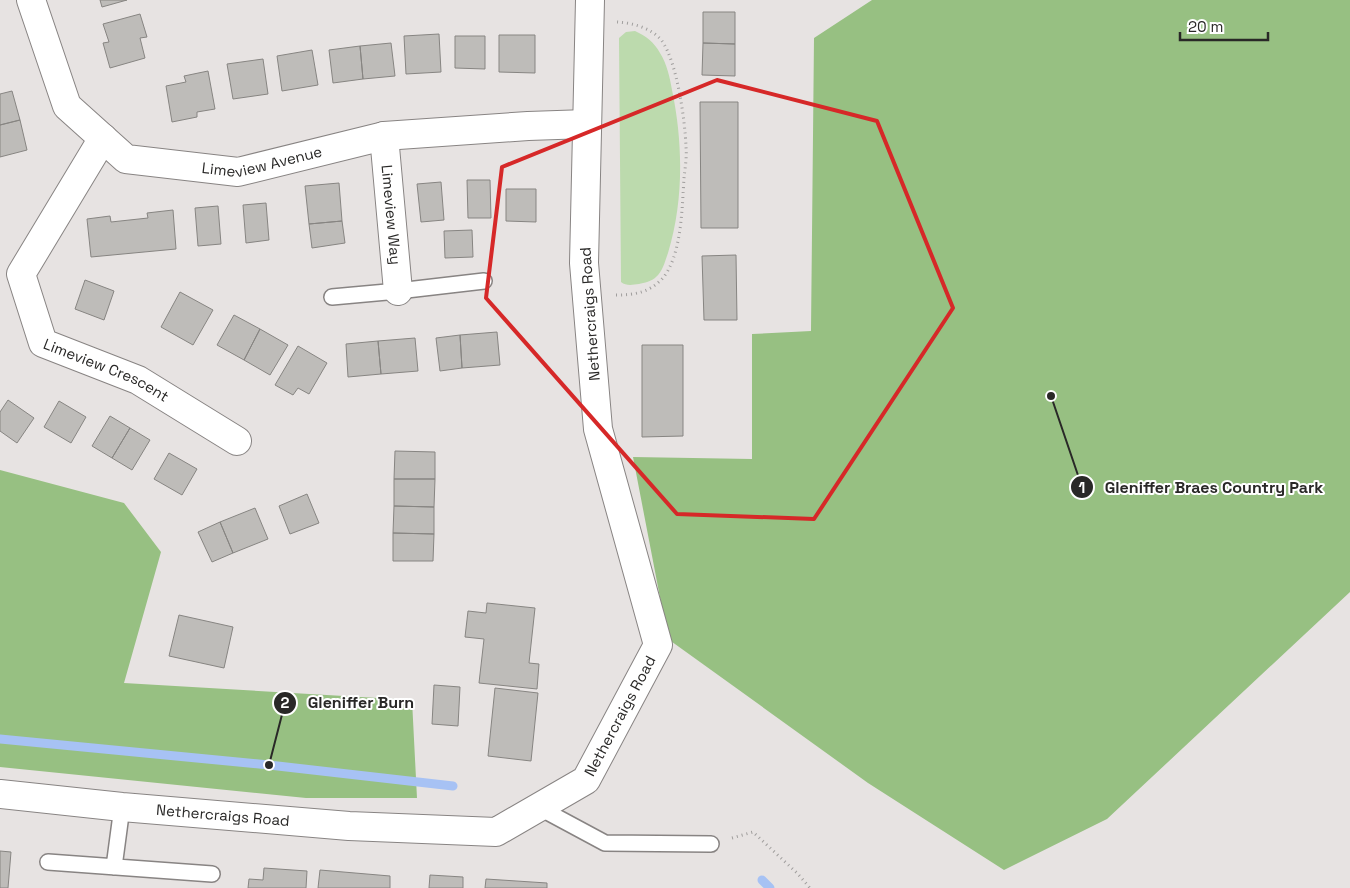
<svg xmlns="http://www.w3.org/2000/svg" width="1350" height="888" viewBox="0 0 1350 888" font-family="'Space Grotesk',sans-serif">
  <style>
    .green { fill: #bcdaad }
    .forest { fill: #97c082 }
    .lines { fill: none; stroke-linecap: round; stroke-linejoin: round }
    .stream { stroke: #a7c2f4; stroke-width: 9 }
    .building { fill: #bebcb9; stroke: #878582 }
    .service-casing { stroke: #888483; stroke-width: 18 }
    .minor-casing { stroke: #888483; stroke-width: 30 }
    .path { stroke: #a09e9d; stroke-width: 3; stroke-dasharray: 1 4; stroke-linecap: butt }
    .service { stroke: #fff; stroke-width: 15 }
    .minor { stroke: #fff; stroke-width: 28 }
    .marked { fill: none; stroke: #d62828; stroke-width: 4; stroke-linejoin: round }
    .labels { text-anchor: middle; stroke-width: 4; stroke-linejoin: round; paint-order: stroke }
    .street-label { font-size: 15px; fill: #292827; stroke: #fff }
    .leader { fill: none; stroke: #292827; stroke-width: 2 }
    .callout-dot { fill: #292827; stroke: #fff; stroke-width: 2 }
    .mark-label { font-size: 15px; text-anchor: middle; font-weight: bold; fill: #fff }
    .callout-label { font-size: 16px; text-anchor: middle; font-weight: bold; fill: #292827; stroke: #fff; stroke-width: 4; stroke-linejoin: round; paint-order: stroke }
  </style>
  <rect width="100%" height="100%" fill="#e7e3e2"/>
  <path class="green" d="M 635,31 C 646,36 654,42 660,53 C 667,64 670,78 672,90 C 683,142 684,201 668,253 C 665,261 663,271 656,277 C 652,281 644,283 639,284 C 632,285 626,286 621,282 L 619,38 L 626,32 Z"/>
  <path class="forest" d="M 872,0 L 1350,0 L 1350,592 L 1107,819 L 1004,870 L 868,783 L 668,639 L 633,457 L 752,459 L 752,334 L 811,331 L 814,38 Z
    M 0,470 L 124,503 L 161,552 L 124,683 L 412,700 L 417,798 L 306,798 L 0,767 Z"/>
  <g class="lines">
    <path class="stream" d="M 0,739 L 269,765 L 453,786
      M 762,880 L 770,888"/>
  </g>
  <path class="building" d="M 100,0 L 127,0 L 102,7 Z
    M 703,12 L 735,12 L 735,44 L 703,43 Z
    M 140,14 L 147,37 L 140,38 L 145,58 L 110,68 L 103,43 L 109,42 L 103,24 Z
    M 439,34 L 441,72 L 406,74 L 404,36 Z
    M 499,35 L 535,35 L 535,73 L 499,72 Z
    M 455,36 L 485,36 L 485,69 L 455,68 Z
    M 391,43 L 395,76 L 363,79 L 360,46 Z
    M 703,43 L 735,44 L 735,76 L 702,75 Z
    M 360,46 L 363,79 L 333,83 L 329,50 Z
    M 312,50 L 318,85 L 282,91 L 277,56 Z
    M 263,59 L 268,94 L 233,99 L 227,64 Z
    M 208,71 L 215,109 L 197,112 L 197,117 L 172,122 L 166,86 L 186,82 L 184,76 Z
    M 12,91 L 20,120 L 0,125 L 0,94 Z
    M 700,102 L 738,102 L 738,228 L 701,228 Z
    M 20,120 L 27,150 L 0,157 L 0,125 Z
    M 467,180 L 490,180 L 491,218 L 468,218 Z
    M 441,182 L 444,220 L 421,222 L 417,184 Z
    M 339,183 L 342,221 L 309,224 L 305,186 Z
    M 506,189 L 536,189 L 536,222 L 506,221 Z
    M 266,203 L 269,240 L 246,243 L 243,205 Z
    M 218,206 L 221,244 L 198,246 L 195,208 Z
    M 173,210 L 176,249 L 91,257 L 87,219 L 110,216 L 111,222 L 148,218 L 147,213 Z
    M 342,221 L 345,243 L 312,248 L 309,224 Z
    M 472,230 L 473,257 L 445,258 L 444,231 Z
    M 736,255 L 737,320 L 704,320 L 702,256 Z
    M 85,280 L 114,291 L 104,320 L 75,309 Z
    M 180,292 L 213,310 L 193,345 L 161,327 Z
    M 234,315 L 260,329 L 244,360 L 217,345 Z
    M 260,329 L 288,345 L 270,375 L 244,360 Z
    M 497,332 L 500,365 L 462,368 L 460,335 Z
    M 460,335 L 462,368 L 440,371 L 436,338 Z
    M 415,338 L 418,371 L 381,374 L 378,341 Z
    M 378,341 L 381,374 L 348,377 L 346,344 Z
    M 642,345 L 683,345 L 683,436 L 642,437 Z
    M 298,346 L 327,363 L 309,394 L 298,388 L 293,395 L 275,385 Z
    M 8,400 L 34,418 L 17,443 L 0,431 L 0,412 Z
    M 59,401 L 86,417 L 71,443 L 44,427 Z
    M 110,416 L 130,428 L 112,458 L 92,446 Z
    M 130,428 L 150,440 L 132,470 L 112,458 Z
    M 395,451 L 435,452 L 435,479 L 394,479 Z
    M 169,453 L 197,469 L 182,495 L 154,479 Z
    M 394,479 L 435,479 L 434,507 L 394,506 Z
    M 307,494 L 319,523 L 290,534 L 279,506 Z
    M 394,506 L 434,507 L 434,534 L 393,533 Z
    M 255,508 L 268,539 L 233,553 L 220,522 Z
    M 220,522 L 233,553 L 212,562 L 198,532 Z
    M 393,533 L 434,534 L 433,561 L 393,561 Z
    M 487,603 L 535,608 L 529,663 L 539,664 L 537,689 L 479,683 L 484,639 L 465,637 L 468,611 L 486,613 Z
    M 179,615 L 233,627 L 224,668 L 169,656 Z
    M 434,685 L 460,687 L 458,726 L 432,724 Z
    M 495,688 L 538,693 L 531,761 L 488,756 Z
    M 0,851 L 11,852 L 8,888 L 0,888 Z
    M 264,868 L 307,871 L 306,888 L 248,888 L 249,879 L 263,880 Z
    M 320,870 L 390,876 L 390,888 L 318,888 Z
    M 430,875 L 463,877 L 463,888 L 429,888 Z
    M 486,879 L 547,883 L 547,888 L 485,888 Z"/>
  <g class="lines">
    <g class="service-casing">
      <path id="service" d="M 332,297 L 398,291 L 484,281
        M 538,807 L 605,843 L 711,844
        M 48,862 L 212,874
        M 114,867 L 122,807"/>
    </g>
    <g class="minor-casing">
      <g id="minor">
        <path id="s1" d="M 31,0 L 67,106 L 126,159 L 238,172 L 384,136 L 528,126 L 587,124"/>
        <path id="s2" d="M 384,136 L 398,291"/>
        <path id="s3" d="M 103,138 L 21,274 L 43,343 L 138,380 L 237,441"/>
        <path id="s4" d="M 0,794 L 122,807 L 349,826 L 496,832 L 586,780 L 658,645 L 598,429 L 584,263 L 590,0"/>
      </g>
    </g>
    <path class="path" d="M 616,295 C 633,295 648,293 661,280 C 682,258 682,207 684,178 C 685,168 687,157 686,147 C 685,120 677,62 662,41 C 652,28 633,23 617,22
      M 732,838 L 753,832 L 797,873 L 810,888"/>
    <use href="#service" class="service"/>
    <use href="#minor" class="minor"/>
  </g>
  <path class="marked" d="M 717,80 L 877,121 L 953,308 L 814,519 L 677,514 L 486,298 L 502,167 Z"/>
  <g class="labels">
    <g class="street-label">
      <text dy="5" stroke="none"><textPath href="#s1" startOffset="329">Limeview Avenue</textPath></text>
      <text dy="5" stroke="none"><textPath href="#s2" startOffset="79">Limeview Way</textPath></text>
      <text transform="translate(590 314) rotate(-94)" y="5">Nethercraigs Road</text>
      <text dy="5" stroke="none"><textPath href="#s3" startOffset="300">Limeview Crescent</textPath></text>
      <text dy="5" stroke="none"><textPath href="#s4" startOffset="674">Nethercraigs Road</textPath></text>
      <text dy="5" stroke="none"><textPath href="#s4" startOffset="224">Nethercraigs Road</textPath></text>
    </g>
  </g>
  <path class="leader" d="M1051 396L1082 487M269 765L285 703"/>
  <g class="callout-dot">
    <circle cx="1051" cy="396" r="5"/>
    <circle cx="269" cy="765" r="5"/>
    <circle cx="1082" cy="487" r="12"/>
    <circle cx="285" cy="703" r="12"/>
  </g>
  <g class="mark-label">
    <text x="1082" y="493">1</text>
    <text x="285" y="708">2</text>
  </g>
  <g class="callout-label">
    <text x="1214" y="493">Gleniffer Braes Country Park</text>
    <text x="361" y="708">Gleniffer Burn</text>
  </g>
  <path d="M1180 32v8h88v-8" fill="none" stroke="#292827" stroke-width="2.5"/>
  <text x="1188" y="32" font-size="15" fill="#292827" stroke="#ffffff" stroke-width="4" paint-order="stroke">20 m</text>
</svg>
